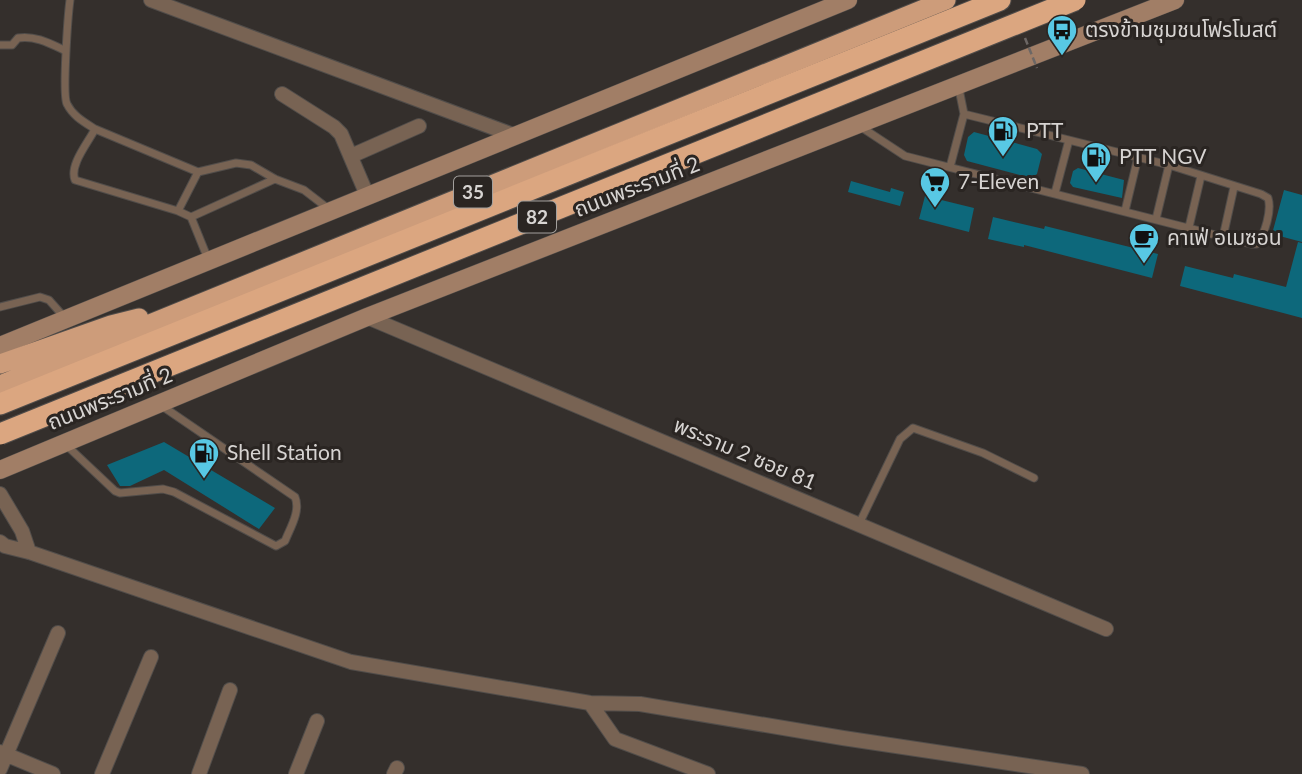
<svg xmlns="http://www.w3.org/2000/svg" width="1302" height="774" viewBox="0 0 1302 774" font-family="Lato,'Noto Sans Thai',sans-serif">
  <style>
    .building { fill: #0d687b }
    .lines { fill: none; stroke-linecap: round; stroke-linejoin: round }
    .service-casing { stroke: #514d4a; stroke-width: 9 }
    .minor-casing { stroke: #514d4a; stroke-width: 16 }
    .secondary-casing { stroke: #514d4a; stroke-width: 19 }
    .trunk-casing { stroke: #514d4a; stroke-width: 21 }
    .motorway-casing { stroke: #514d4a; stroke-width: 23 }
    .service { stroke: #786353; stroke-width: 7 }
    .minor { stroke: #786353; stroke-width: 14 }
    .secondary { stroke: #a17e66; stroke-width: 18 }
    .trunk { stroke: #cd9c7a; stroke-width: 19 }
    .motorway { stroke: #dba680; stroke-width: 21 }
    .motorway-bridge-casing { stroke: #514d4a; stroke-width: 23; stroke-linecap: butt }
    .path-bridge { stroke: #6c6765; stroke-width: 2.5; stroke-dasharray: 7 3.5; stroke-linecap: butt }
    .motorway-bridge { stroke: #dba680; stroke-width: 21 }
    .labels { text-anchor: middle; stroke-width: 6; stroke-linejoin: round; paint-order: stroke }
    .shield { fill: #2a2522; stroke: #a3a09d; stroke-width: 2 }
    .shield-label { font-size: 19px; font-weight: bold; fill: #d7d4d2 }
    .poi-label { font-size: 21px; fill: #d7d4d2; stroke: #2a2522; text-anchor: start }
    .street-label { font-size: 21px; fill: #d7d4d2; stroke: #2a2522 }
  </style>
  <rect width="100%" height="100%" fill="#342f2c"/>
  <path class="building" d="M 974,132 L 1037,149 L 1042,154 L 1037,174 L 1031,178 L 967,161 L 964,155 L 968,137 Z
    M 1078,168 L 1124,180 L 1122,198 L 1073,187 L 1070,183 L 1073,171 Z
    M 851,181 L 890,192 L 891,188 L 904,192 L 900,206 L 848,192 Z
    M 1284,190 L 1302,195 L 1302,242 L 1272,234 Z
    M 925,196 L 974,208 L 969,232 L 919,219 Z
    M 993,217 L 1044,229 L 1045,226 L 1158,254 L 1152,278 L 1024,245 L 1024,247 L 988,239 Z
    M 1298,242 L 1302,243 L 1302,318 L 1180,286 L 1185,266 L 1233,278 L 1234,274 L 1286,287 Z
    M 164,442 L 275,508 L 259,529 L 164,470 L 130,486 L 120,486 L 107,465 Z"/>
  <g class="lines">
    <g class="service-casing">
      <path id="service" d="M 70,0 C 68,15 62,95 67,104 C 73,116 84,122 95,129
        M 0,45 L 12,45 L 18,38 C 35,35 51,44 66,51
        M 858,125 L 905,156 L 1251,244 L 1257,244 C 1265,234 1272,210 1268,198 L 1261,194 L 1169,165 L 964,114 L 958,84
        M 950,167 L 964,114
        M 1055,193 L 1069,140
        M 178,211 L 198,172
        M 1125,211 L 1138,157
        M 191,217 L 275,179
        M 1156,219 L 1169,165
        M 1189,227 L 1201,176
        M 1223,237 L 1234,187
        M 208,259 L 191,217 L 178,211 L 75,180 C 69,165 88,143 95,129 L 198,172 L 236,163 L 251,165 L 275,179 L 304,190 L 330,210
        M 0,307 L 40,297 L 49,300 L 65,318
        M 64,443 L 115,491 L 120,493 L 163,489 L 174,492 L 276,546 L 285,541 C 290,528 301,511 295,497 L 162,406
        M 859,524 L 900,439 L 913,428 L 983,453 L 1034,478"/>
    </g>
    <g class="minor-casing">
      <path id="minor" d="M 151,0 L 513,135
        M 282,94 L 334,127 L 341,134 L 367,195
        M 351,156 L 419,126
        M 367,317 L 1106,629
        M 0,494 L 22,531 L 29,552
        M 0,542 L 5,546 L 29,552 L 351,662 L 590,703 L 640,704 L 843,738 L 1082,774
        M 590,703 L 615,739 L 708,774
        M 0,752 L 53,774
        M 0,769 L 58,633
        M 102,774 L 151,657
        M 199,774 L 230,690
        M 296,774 L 317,721
        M 394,774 L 397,768"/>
    </g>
    <g class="secondary-casing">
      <path id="secondary" d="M 0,346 L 848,0
        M 0,470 L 367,317 L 1175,0"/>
    </g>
    <g class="trunk-casing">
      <path id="trunk" d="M 0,364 L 111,325 L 139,318
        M 0,385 L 946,0"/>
    </g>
    <g class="motorway-casing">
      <path id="motorway" d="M 0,404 L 1000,0"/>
    </g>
    <use href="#service" class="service"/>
    <use href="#minor" class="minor"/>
    <use href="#secondary" class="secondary"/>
    <use href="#trunk" class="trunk"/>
    <use href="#motorway" class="motorway"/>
    <g class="motorway-bridge-casing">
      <path id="motorway-bridge" d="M 0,434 L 1075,0"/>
    </g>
    <path class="path-bridge" d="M 1025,38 L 1037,68"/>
    <use href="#motorway-bridge" class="motorway-bridge"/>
  </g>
  <defs>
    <g id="bus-pin" transform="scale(1.575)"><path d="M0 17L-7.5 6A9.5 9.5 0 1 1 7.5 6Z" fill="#58c8e4" stroke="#2a2522"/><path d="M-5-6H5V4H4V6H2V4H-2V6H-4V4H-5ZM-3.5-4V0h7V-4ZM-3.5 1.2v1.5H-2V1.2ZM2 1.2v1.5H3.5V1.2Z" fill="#111"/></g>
    <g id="fuel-pin" transform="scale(1.575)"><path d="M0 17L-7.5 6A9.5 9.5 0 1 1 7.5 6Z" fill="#58c8e4" stroke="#2a2522"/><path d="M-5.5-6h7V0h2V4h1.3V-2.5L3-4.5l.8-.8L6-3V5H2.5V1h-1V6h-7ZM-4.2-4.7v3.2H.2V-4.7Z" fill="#111"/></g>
    <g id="supermarket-pin" transform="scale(1.575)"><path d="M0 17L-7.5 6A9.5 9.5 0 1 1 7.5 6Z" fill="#58c8e4" stroke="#2a2522"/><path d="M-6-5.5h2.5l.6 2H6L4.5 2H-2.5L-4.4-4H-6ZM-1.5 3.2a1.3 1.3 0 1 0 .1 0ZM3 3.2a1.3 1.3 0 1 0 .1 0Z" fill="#111"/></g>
    <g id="cafe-pin" transform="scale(1.575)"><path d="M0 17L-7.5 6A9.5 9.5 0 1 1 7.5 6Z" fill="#58c8e4" stroke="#2a2522"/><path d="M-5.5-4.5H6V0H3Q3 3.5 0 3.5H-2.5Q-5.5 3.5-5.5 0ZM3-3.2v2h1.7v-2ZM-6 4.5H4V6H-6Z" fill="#111"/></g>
  </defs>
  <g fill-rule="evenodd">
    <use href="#bus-pin" x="1062" y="30"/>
    <use href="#fuel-pin" x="1003" y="131"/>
    <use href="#fuel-pin" x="1096" y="157"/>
    <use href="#supermarket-pin" x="935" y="182"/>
    <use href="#cafe-pin" x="1144" y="238"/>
    <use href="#fuel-pin" x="204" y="453"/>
  </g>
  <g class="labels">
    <g class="shield">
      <rect x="454" y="176.5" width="38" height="31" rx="5"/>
      <rect x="518" y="201.5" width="38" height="31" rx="5"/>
    </g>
    <g class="shield-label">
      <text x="473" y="199">35</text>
      <text x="537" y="224">82</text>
    </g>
    <g class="poi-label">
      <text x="1085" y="37">ตรงข้ามชุมชนโฟรโมสต์</text>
      <text x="1026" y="138">PTT</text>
      <text x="1119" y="164">PTT NGV</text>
      <text x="958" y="189">7-Eleven</text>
      <text x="1167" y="245">คาเฟ่ อเมซอน</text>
      <text x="227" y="460">Shell Station</text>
    </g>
    <g class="street-label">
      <text transform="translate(637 187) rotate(-21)" y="7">ถนนพระรามที่ 2</text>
      <text transform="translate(110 399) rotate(-22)" y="7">ถนนพระรามที่ 2</text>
      <text transform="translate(745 454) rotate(23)" y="7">พระราม 2 ซอย 81</text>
    </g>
  </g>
</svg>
